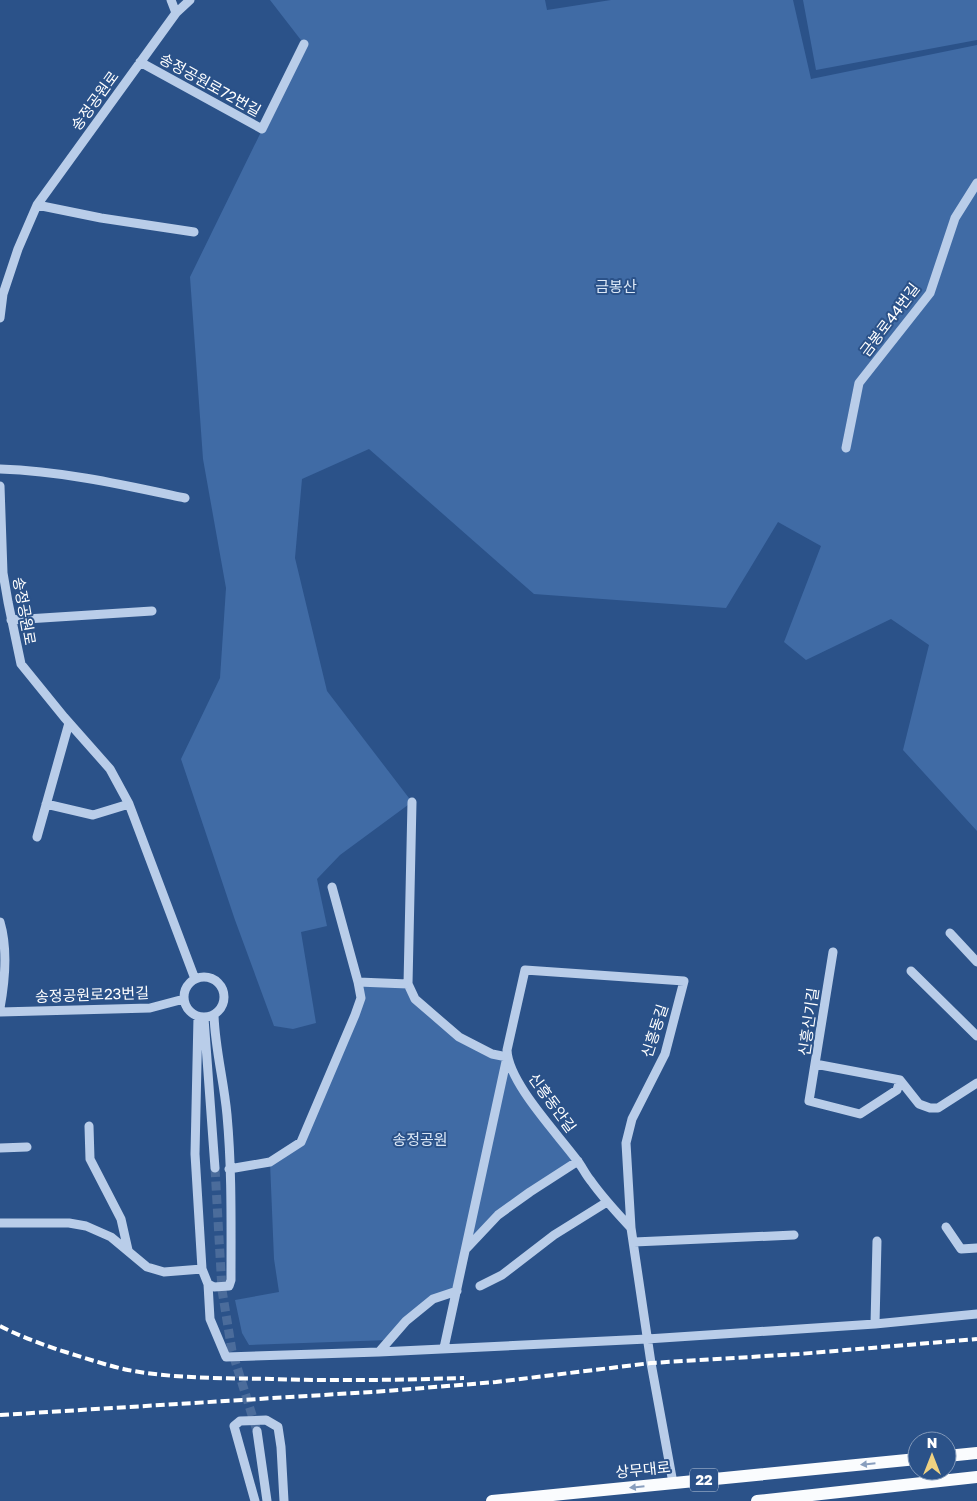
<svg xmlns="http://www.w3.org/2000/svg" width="977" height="1501" viewBox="0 0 977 1501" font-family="'Golos Text','Noto Sans KR',sans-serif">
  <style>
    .green { fill: #406ba5 }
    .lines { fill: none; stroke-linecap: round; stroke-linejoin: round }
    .minor-tunnel { stroke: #4b6c9b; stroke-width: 9; stroke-dasharray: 9 4.5; stroke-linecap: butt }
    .minor { stroke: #b9cde9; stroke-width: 9 }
    .major { stroke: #fafcfe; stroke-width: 12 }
    .rail { stroke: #fff; stroke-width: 4; stroke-dasharray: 9 4; stroke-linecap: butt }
    .oneway { fill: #889ebe }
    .labels { text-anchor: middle; stroke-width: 4; stroke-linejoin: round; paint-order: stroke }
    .shield { fill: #2b5289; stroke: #bfcbdc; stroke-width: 1 }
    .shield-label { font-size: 14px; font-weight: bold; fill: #fff }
    .street-label { font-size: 15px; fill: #fff; stroke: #2b5289 }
    .park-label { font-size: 15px; fill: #dce8f7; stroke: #2b5289 }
  </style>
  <rect width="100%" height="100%" fill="#2b5289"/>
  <path class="green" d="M 270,0 L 545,0 L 547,10 L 611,0 L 793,0 L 811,79 L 977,45 L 977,831 L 903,750 L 929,645 L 891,619 L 806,660 L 784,642 L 821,546 L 778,522 L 726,608 L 534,594 L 369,449 L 302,479 L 295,558 L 327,691 L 412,802 L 340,855 L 317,879 L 327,926 L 301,932 L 316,1023 L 293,1029 L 274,1026 L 235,920 L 181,759 L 220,678 L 226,588 L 203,459 L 190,277 L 304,44 Z
    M 803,0 L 977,0 L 977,40 L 816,70 Z
    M 358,982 L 408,984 L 415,999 L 459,1037 L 507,1057 L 522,1089 L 578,1161 L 530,1192 L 466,1249 L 457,1291 L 433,1299 L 389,1340 L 249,1345 L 242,1333 L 235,1300 L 279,1292 L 274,1259 L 270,1162 L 301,1141 L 355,1015 Z"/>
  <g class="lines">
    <path class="minor-tunnel" d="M 215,1168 L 222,1290 L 232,1351 L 257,1431"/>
    <path class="minor" d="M 176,13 L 190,0
      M 140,62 L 262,129 L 304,44
      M 37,205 L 101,218 L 194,232
      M 0,318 L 3,294 L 18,249 L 37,205 L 176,13 L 171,0
      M 846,448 L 859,383 L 930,293 L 955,218 L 977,183
      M 0,469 C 63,471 124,485 185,498
      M 0,486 L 3,573 L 8,602 L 21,664 L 64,717 L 110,769 L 129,804 L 195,979
      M 11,620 L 152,611
      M 46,804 L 93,815 L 129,804
      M 37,837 L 69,723
      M 332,887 L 358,982
      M 0,922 C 8,949 5,981 0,1008
      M 950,933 L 977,962
      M 833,952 L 809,1101 L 860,1114 L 897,1090 L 900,1080
      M 911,971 L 977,1036
      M184 997a20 20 0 1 1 40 0a20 20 0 1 1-40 0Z
      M 408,984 L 412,802
      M 0,1012 L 150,1008 L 184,999
      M 198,1017 L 195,1154 L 202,1269 L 208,1284 L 214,1287 L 229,1286 L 231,1280 C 231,1225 232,1169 227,1115 C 224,1081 215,1049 214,1015
      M 204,1018 L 215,1168
      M 815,1064 L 900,1080 L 919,1104 L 930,1108 L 938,1108 L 977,1083
      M 89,1126 L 90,1159 L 121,1219 L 128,1250
      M 0,1148 L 27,1147
      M 229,1169 L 270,1162 L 301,1142 L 355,1015 L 361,998 L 358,982 L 408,984 L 415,999 L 459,1037 L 492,1054 L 507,1057 L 444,1348
      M 0,1223 L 69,1223 L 86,1226 L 111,1237 L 147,1267 L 164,1272 L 202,1269
      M 946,1227 L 961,1249 L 977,1248
      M 631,1228 C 617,1213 603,1198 591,1181 C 585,1174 582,1166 576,1159 C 556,1132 508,1082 507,1050 L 525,970 L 684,981 L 665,1054 L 632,1119 L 626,1143 L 631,1228 L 651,1363 L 673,1483
      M 634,1242 L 794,1235
      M 466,1249 L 498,1215 L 530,1192 L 578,1161
      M 208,1284 L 210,1319 L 226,1357 L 379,1352 L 647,1339 L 875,1324 L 977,1314
      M 480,1286 L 502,1275 L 554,1235 L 607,1202
      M 875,1324 L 877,1241
      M 379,1352 L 406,1321 L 433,1299 L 457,1291
      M 257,1431 L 267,1501
      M 255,1501 L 234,1426 L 240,1421 L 266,1420 L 278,1427 L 281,1447 L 284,1501"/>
    <path class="major" d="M 947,1456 L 977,1453
      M 492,1501 L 917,1459
      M 757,1501 L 977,1477"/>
    <path class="rail" d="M 0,1326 C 19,1336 39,1343 59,1350 C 82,1357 105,1365 128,1370 C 176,1379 224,1378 272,1379 C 336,1381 400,1380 464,1378
      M 0,1415 L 387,1391 L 496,1382 L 651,1363 L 799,1354 L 977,1339"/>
  </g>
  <defs><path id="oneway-solid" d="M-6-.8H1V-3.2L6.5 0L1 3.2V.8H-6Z" transform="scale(1.25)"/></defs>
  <g class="oneway">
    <use href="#oneway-solid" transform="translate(868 1464) rotate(174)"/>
    <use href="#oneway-solid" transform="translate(637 1487) rotate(174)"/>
  </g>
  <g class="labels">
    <rect class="shield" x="690" y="1468.5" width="28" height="23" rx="4"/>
    <g class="shield-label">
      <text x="704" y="1485">22</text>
    </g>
    <g class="street-label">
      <text transform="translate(210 85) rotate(29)" y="5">송정공원로72번길</text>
      <text transform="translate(95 101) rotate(-54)" y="5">송정공원로</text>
      <text transform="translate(890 320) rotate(-53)" y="5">금봉로44번길</text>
      <text transform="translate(24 611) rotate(80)" y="5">송정공원로</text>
      <text transform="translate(92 995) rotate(-2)" y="5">송정공원로23번길</text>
      <text transform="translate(809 1022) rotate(-82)" y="5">신흥신기길</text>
      <text transform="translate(655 1031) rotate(-72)" y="5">신흥동길</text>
      <text transform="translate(552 1103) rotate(54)" y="5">신흥동안길</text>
      <text transform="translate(643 1470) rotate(-6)" y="5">상무대로</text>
    </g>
    <g class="park-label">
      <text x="616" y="292">금봉산</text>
      <text x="420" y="1145">송정공원</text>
    </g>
  </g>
  <g transform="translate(932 1456)"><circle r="24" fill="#2b5289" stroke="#8097b8"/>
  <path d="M0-4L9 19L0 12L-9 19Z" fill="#efd181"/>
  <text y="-8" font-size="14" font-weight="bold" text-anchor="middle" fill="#ffffff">N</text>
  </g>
</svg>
